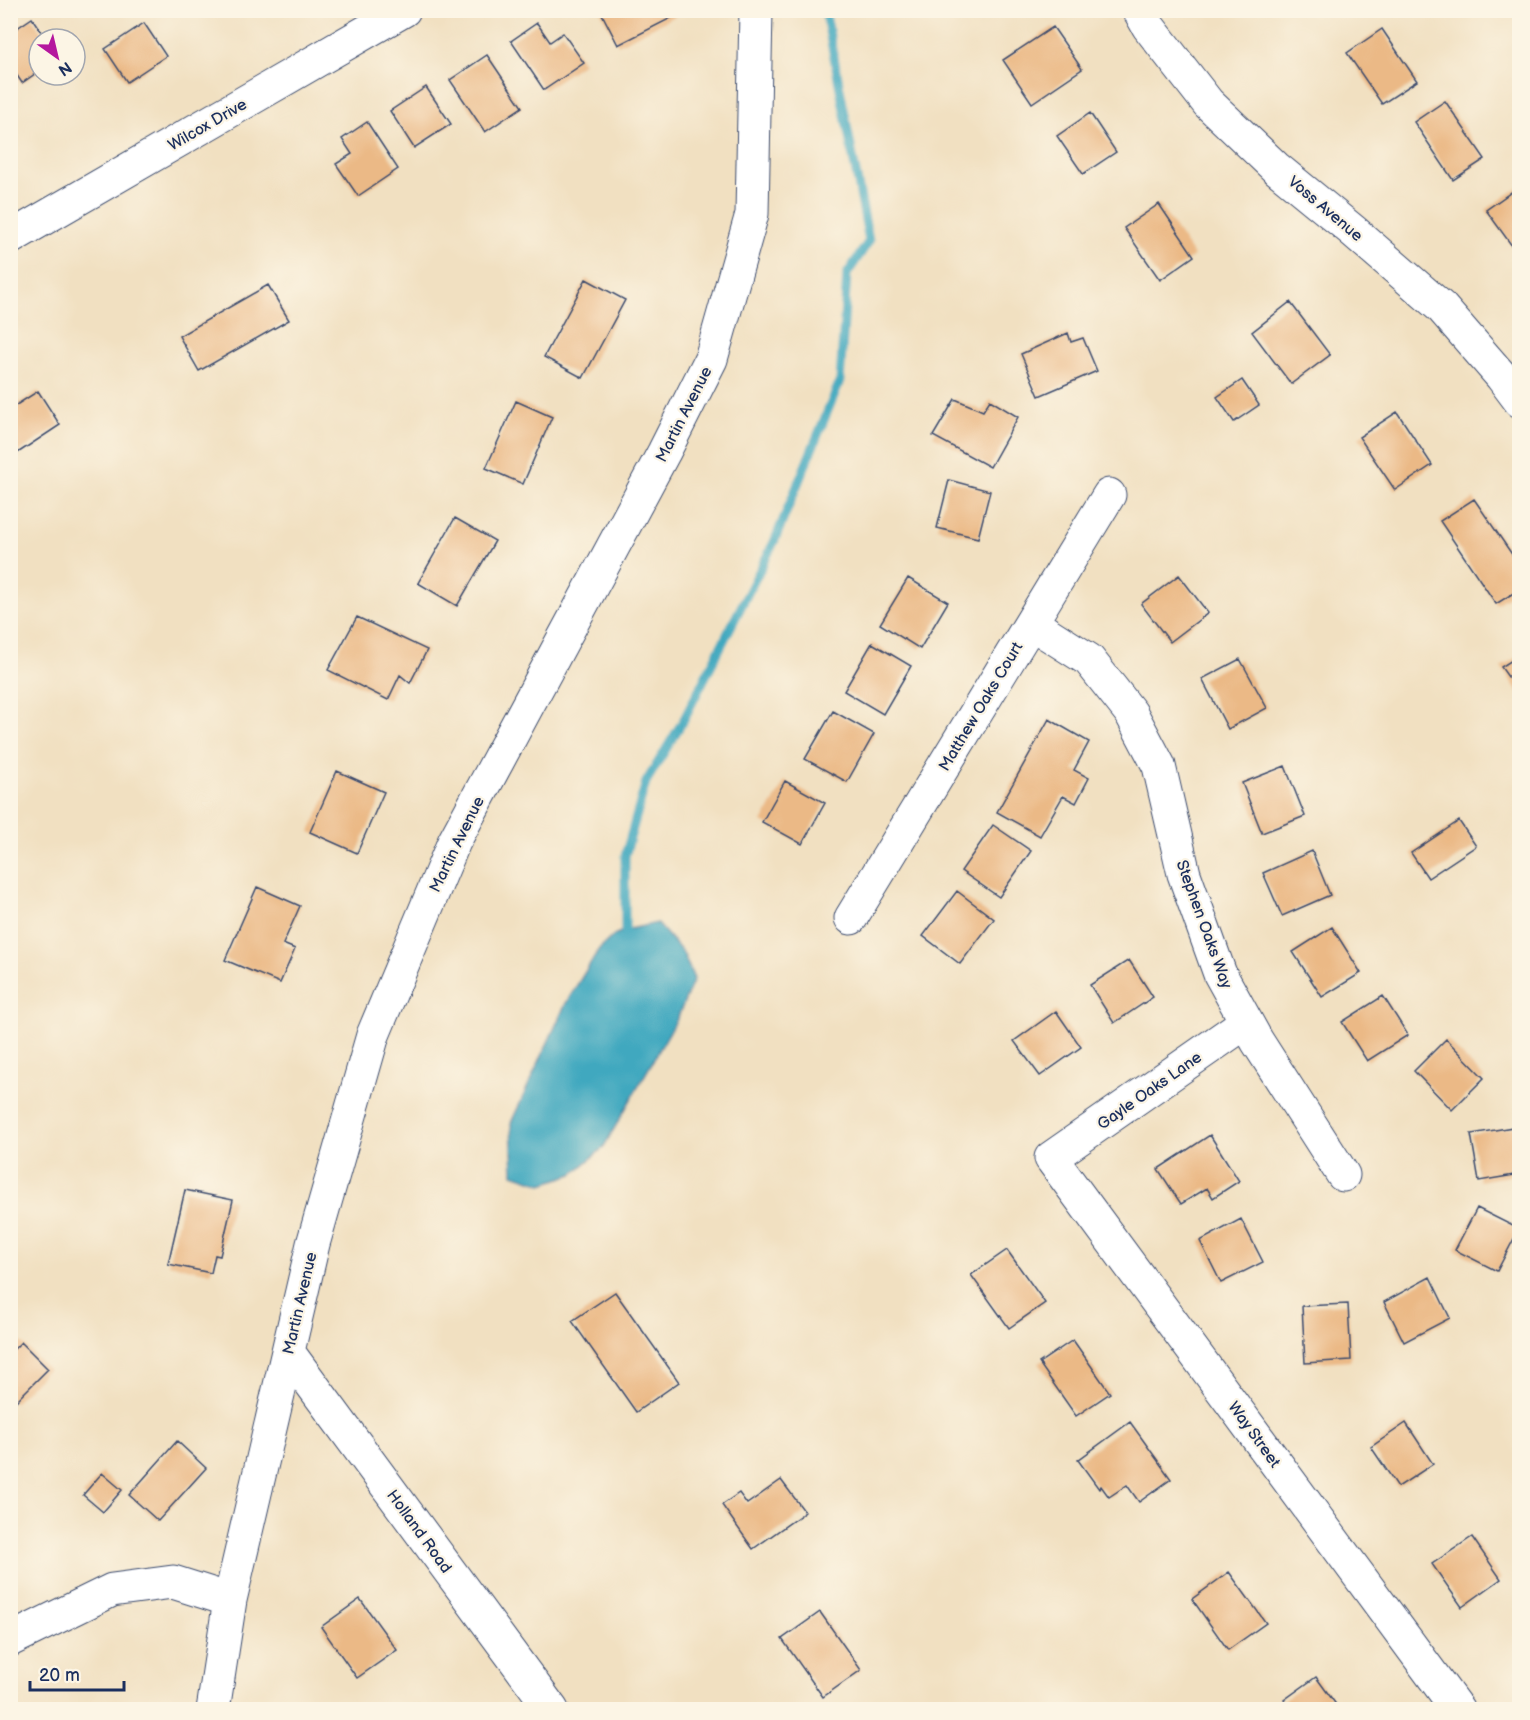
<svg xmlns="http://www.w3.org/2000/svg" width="1530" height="1720" viewBox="0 0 1530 1720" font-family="'Balsamiq Sans',sans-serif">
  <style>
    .water { fill: #3fa8bf; stroke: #2d6c8e; stroke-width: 1.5 }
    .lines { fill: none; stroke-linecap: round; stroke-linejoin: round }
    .stream { stroke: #3fa8bf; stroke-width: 9 }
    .building { fill: #ebb986 }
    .minor-casing { stroke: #3b4a6d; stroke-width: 35 }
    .minor { stroke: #fff; stroke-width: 33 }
    .labels { text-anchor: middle; stroke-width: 4.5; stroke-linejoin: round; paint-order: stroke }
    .street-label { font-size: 16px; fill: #1b2f5e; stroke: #fcf5e5 }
  </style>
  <rect width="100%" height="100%" fill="#fcf5e5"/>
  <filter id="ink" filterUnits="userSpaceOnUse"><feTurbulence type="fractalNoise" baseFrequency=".0167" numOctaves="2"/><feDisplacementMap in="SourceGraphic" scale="12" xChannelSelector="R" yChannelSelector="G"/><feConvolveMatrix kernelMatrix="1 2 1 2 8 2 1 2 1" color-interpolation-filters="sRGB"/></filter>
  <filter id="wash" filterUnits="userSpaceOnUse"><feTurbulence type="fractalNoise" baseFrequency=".008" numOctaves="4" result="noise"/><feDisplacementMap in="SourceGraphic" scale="24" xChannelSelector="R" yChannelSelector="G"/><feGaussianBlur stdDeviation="1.35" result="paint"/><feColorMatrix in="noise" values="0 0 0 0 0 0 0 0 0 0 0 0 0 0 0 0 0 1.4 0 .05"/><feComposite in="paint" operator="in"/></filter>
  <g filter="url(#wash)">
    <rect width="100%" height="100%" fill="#f1e0c1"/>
    <path class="water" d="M 657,923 L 683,953 L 694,979 L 677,1019 L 603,1148 L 573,1174 L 542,1184 L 513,1174 L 511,1123 L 566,1003 L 599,949 L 614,935 L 625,930 Z"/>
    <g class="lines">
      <path class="stream" d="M 625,930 L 625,856 L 646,782 L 683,721 L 774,542 L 840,381 L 847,274 L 869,241 L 825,10"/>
    </g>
    <g id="blocks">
      <path class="building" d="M 600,10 L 677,10 L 679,14 L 618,45 Z
        M 32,18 L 46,39 L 39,39 L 39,71 L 22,83 L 10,65 L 10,33 Z
        M 144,23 L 166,56 L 127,82 L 105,49 Z
        M 537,23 L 550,42 L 563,33 L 584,63 L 544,90 L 511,41 Z
        M 1053,27 L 1082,69 L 1032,103 L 1003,60 Z
        M 1382,29 L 1417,81 L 1382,104 L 1347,53 Z
        M 487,55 L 522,107 L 485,132 L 450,80 Z
        M 426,87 L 451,124 L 414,148 L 390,111 Z
        M 1445,101 L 1485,159 L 1453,180 L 1414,122 Z
        M 1090,113 L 1116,152 L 1083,174 L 1057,136 Z
        M 367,122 L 398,169 L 358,196 L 336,164 L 352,154 L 342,139 Z
        M 1520,186 L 1520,257 L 1486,210 Z
        M 1159,204 L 1194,256 L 1160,280 L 1124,228 Z
        M 586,279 L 625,300 L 583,378 L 544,357 Z
        M 268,285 L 289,320 L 199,371 L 179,336 Z
        M 1290,302 L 1330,355 L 1291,384 L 1252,332 Z
        M 1068,333 L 1071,342 L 1083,338 L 1097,371 L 1039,396 L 1021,354 Z
        M 1242,380 L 1259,405 L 1234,422 L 1217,397 Z
        M 38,391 L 60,425 L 10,458 L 10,409 Z
        M 955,399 L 983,411 L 990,400 L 1018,417 L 990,467 L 933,436 Z
        M 516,401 L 552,417 L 523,484 L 486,468 Z
        M 1397,412 L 1432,465 L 1395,490 L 1359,437 Z
        M 949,480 L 990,491 L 978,538 L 937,528 Z
        M 1474,499 L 1520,566 L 1520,589 L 1496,604 L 1440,521 Z
        M 455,518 L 495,541 L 457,606 L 418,583 Z
        M 1179,575 L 1208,613 L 1170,642 L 1141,604 Z
        M 908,578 L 948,602 L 920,649 L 880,624 Z
        M 357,617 L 427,650 L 410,683 L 400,675 L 388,700 L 328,670 Z
        M 872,643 L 911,666 L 883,714 L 844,691 Z
        M 1520,655 L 1520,694 L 1501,667 Z
        M 1240,659 L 1267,708 L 1228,729 L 1202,679 Z
        M 833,711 L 874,734 L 847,782 L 805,759 Z
        M 1049,719 L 1089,742 L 1074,770 L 1089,778 L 1076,803 L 1063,796 L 1040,836 L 997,812 Z
        M 1285,766 L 1305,816 L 1262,833 L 1242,783 Z
        M 337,771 L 384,792 L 357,853 L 310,832 Z
        M 785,781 L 825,803 L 802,844 L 762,822 Z
        M 1459,821 L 1476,846 L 1428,878 L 1411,853 Z
        M 993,825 L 1031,851 L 999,897 L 961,871 Z
        M 1312,851 L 1330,895 L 1282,916 L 1263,873 Z
        M 257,887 L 300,906 L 283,944 L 295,949 L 280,983 L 225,960 Z
        M 957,891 L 994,919 L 960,964 L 923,936 Z
        M 1332,927 L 1361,973 L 1322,997 L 1293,952 Z
        M 1129,960 L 1153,997 L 1114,1023 L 1090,985 Z
        M 1383,996 L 1408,1035 L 1367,1061 L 1342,1022 Z
        M 1056,1011 L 1081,1047 L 1040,1076 L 1014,1041 Z
        M 1446,1039 L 1484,1078 L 1452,1110 L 1414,1071 Z
        M 1519,1126 L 1520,1174 L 1479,1181 L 1471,1134 Z
        M 1210,1135 L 1239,1181 L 1213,1198 L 1207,1188 L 1181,1204 L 1158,1169 Z
        M 185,1190 L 233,1200 L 220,1256 L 215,1255 L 211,1273 L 168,1264 Z
        M 1477,1208 L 1519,1229 L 1497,1271 L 1455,1250 Z
        M 1241,1219 L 1263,1262 L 1221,1283 L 1200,1241 Z
        M 1007,1250 L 1045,1303 L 1009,1328 L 971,1275 Z
        M 1430,1277 L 1450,1318 L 1404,1342 L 1384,1302 Z
        M 615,1292 L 679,1382 L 636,1412 L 572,1321 Z
        M 1348,1304 L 1351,1360 L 1305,1363 L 1302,1306 Z
        M 1073,1340 L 1110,1393 L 1076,1416 L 1039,1363 Z
        M 21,1342 L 48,1369 L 14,1403 L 10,1399 L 10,1353 Z
        M 1130,1422 L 1171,1479 L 1139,1502 L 1127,1485 L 1109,1497 L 1101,1486 L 1099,1489 L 1078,1460 Z
        M 1406,1423 L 1433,1464 L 1398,1487 L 1371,1447 Z
        M 177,1441 L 206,1468 L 158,1521 L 129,1495 Z
        M 102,1473 L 122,1490 L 103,1512 L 83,1495 Z
        M 781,1480 L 805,1512 L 753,1549 L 722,1505 L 739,1493 L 747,1504 Z
        M 1472,1537 L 1501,1579 L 1462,1607 L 1432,1564 Z
        M 1229,1572 L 1266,1623 L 1228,1650 L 1192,1599 Z
        M 360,1599 L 397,1650 L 357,1678 L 321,1627 Z
        M 820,1612 L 861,1670 L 823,1697 L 782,1639 Z
        M 1316,1677 L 1340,1710 L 1290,1710 L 1284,1700 Z
        M 419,1704 L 423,1710 L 411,1710 Z"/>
    </g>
  </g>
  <g filter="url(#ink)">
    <use href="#blocks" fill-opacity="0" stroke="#3b4a6d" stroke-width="1.5"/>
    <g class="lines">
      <g class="minor-casing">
        <path id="minor" d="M 1139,10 L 1148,26 L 1208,103 L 1275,167 L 1352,230 L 1442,308 L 1502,377 L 1520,401
          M 10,238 L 404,10
          M 1031,623 L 1089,660 L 1131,713 L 1159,766 L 1184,874 L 1220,974 L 1257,1041 L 1343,1175
          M 851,918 L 1109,495
          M 1246,1022 L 1051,1158 L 1458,1710
          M 288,1352 L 552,1710
          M 10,1640 L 112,1590 L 173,1582 L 230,1600
          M 213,1710 L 230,1600 L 313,1244 L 373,1035 L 454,842 L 664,452 L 711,359 L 752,214 L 756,10"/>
      </g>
      <use href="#minor" class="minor"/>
    </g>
  </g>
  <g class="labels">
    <g class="street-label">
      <text transform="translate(207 124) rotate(-30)" y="6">Wilcox Drive</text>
      <text transform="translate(1326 208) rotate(40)" y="6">Voss Avenue</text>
      <text transform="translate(683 414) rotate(-63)" y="6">Martin Avenue</text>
      <text transform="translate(980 706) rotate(-59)" y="6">Matthew Oaks Court</text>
      <text transform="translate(456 844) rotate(-64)" y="6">Martin Avenue</text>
      <text transform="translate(1205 924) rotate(70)" y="6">Stephen Oaks Way</text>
      <text transform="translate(1149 1090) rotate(-35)" y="6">Gayle Oaks Lane</text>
      <text transform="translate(299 1303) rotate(-77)" y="6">Martin Avenue</text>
      <text transform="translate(1255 1434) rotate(54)" y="6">Way Street</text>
      <text transform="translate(420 1531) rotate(54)" y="6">Holland Road</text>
    </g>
  </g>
  <rect width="1530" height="1720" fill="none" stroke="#fcf5e5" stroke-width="36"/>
  <g transform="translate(57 57) rotate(146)"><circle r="28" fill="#fcf5e5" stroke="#a2a6af" stroke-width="1.5"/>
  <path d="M0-4.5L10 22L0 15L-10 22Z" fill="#b5179e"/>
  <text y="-9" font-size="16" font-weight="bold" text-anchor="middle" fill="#1b2f5e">N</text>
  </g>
  <path d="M30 1681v9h94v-9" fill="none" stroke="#1b2f5e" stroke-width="3"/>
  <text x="39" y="1681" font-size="18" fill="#1b2f5e" stroke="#fcf5e5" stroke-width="4.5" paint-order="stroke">20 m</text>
</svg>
